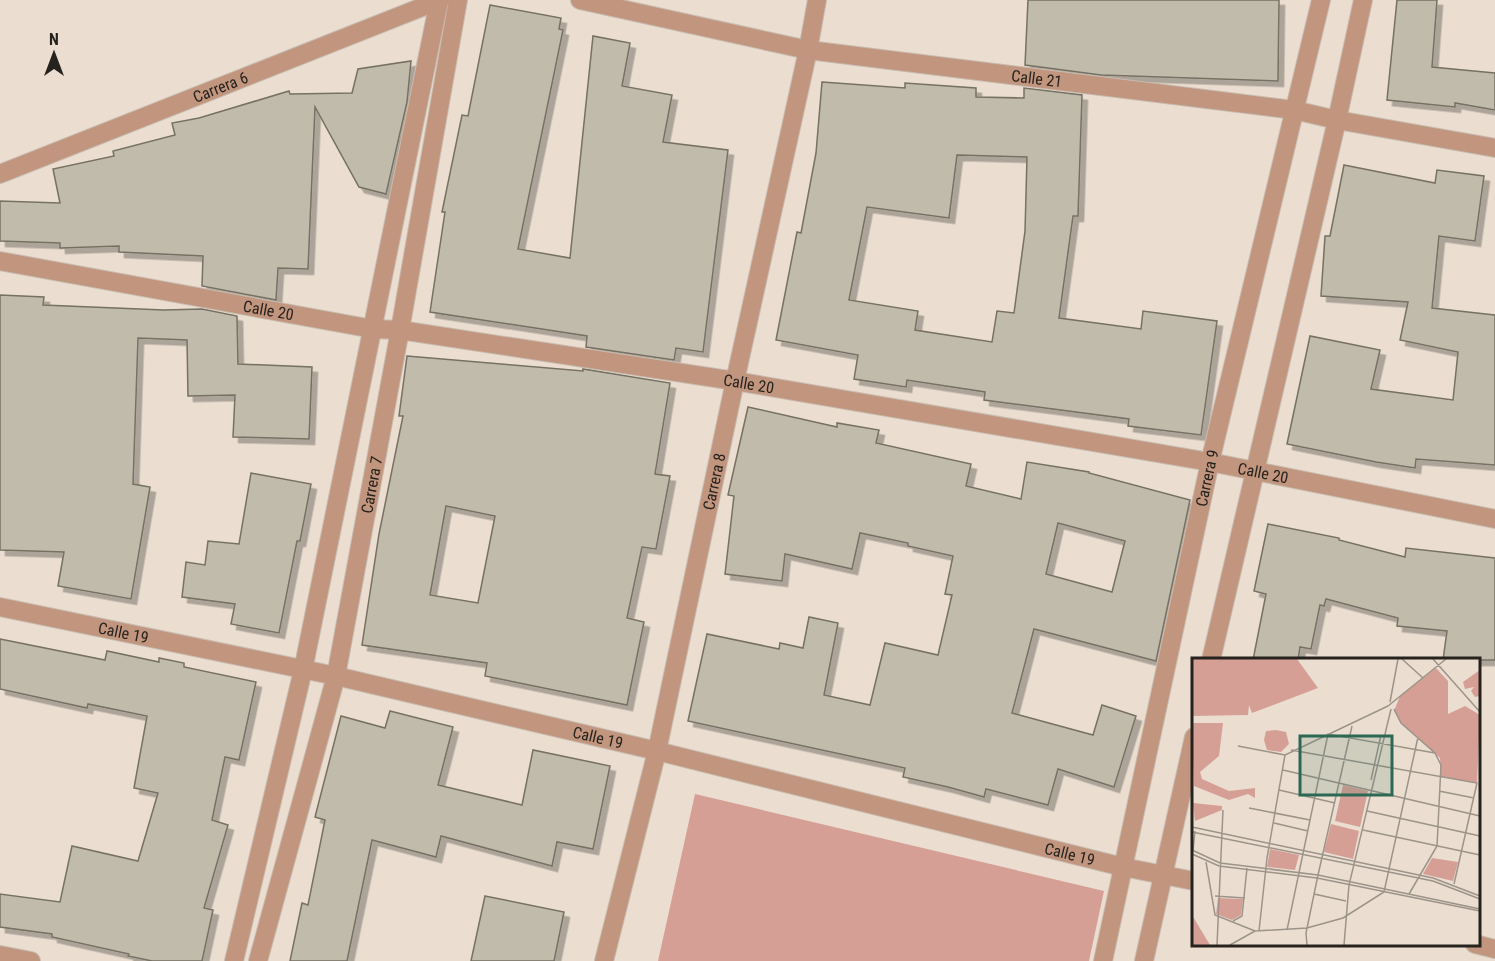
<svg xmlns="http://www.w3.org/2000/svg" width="1495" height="961" viewBox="0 0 1495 961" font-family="'Roboto Condensed',sans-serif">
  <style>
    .green { fill: #d69f96 }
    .building { fill: #c1bbac; stroke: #767163; stroke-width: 1.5; fill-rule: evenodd; filter: url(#shadow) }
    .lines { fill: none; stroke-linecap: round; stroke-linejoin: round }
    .minor-casing { stroke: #c8bcb1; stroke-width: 20 }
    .minor { stroke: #c2957e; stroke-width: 18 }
    .labels { text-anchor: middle; stroke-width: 6; stroke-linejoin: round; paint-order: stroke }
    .street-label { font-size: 16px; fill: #26221d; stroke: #ebded1 }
    .inset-road { fill: none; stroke: #9c9389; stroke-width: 1.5 }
    .view { fill: #2b6955; fill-opacity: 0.15; stroke: #2b6955; stroke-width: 3 }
    .inset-edge { fill: none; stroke: #26221d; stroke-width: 3 }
  </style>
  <defs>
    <filter id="shadow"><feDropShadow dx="5.5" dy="5.5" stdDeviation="0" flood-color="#0004"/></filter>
  </defs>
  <rect width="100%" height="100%" fill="#ebded1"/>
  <path class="green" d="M 695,794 L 1104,891 L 1089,961 L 658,961 Z"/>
  <path class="building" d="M 1028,0 L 1279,0 L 1278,81 L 1101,75 L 1025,65 Z
    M 1397,0 L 1437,0 L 1432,67 L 1495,73 L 1495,110 L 1455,103 L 1455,107 L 1387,100 Z
    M 490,5 L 561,18 L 559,29 L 563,30 L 518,249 L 570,258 L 593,36 L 630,43 L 622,86 L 672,95 L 663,142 L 728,150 L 703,352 L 676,348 L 674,360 L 586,347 L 587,336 L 430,312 L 445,212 L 442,212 L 462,115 L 468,116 Z
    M 411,61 L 407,102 L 386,194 L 359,187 L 315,107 L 308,269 L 278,268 L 276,300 L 202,286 L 203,256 L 119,252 L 119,246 L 60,248 L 60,243 L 0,241 L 0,201 L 60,203 L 53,169 L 114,156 L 113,151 L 175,135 L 172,123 L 199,118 L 289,91 L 290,94 L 352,93 L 358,69 Z
    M 822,82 L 905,88 L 905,83 L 976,88 L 976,97 L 1024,98 L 1024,88 L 1082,95 L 1078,216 L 1073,216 L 1059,318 L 1141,329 L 1143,311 L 1217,321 L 1201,435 L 1128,426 L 1129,419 L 984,400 L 985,392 L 907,380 L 906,387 L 854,379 L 858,355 L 776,340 L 797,232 L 801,233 L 816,153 ZM 957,155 L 1027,157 L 1025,231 L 1014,313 L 997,311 L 992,342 L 915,330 L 918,311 L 849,300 L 867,207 L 949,218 Z
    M 1344,165 L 1435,183 L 1437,170 L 1484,176 L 1475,241 L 1439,236 L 1432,308 L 1495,315 L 1495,465 L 1416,459 L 1415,468 L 1376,462 L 1287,444 L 1310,336 L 1380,350 L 1371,389 L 1453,400 L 1458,352 L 1400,340 L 1408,302 L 1321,296 L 1325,236 L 1330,236 Z
    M 0,295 L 44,297 L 43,305 L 164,310 L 202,309 L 237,316 L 238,364 L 312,367 L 309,439 L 233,437 L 235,395 L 188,396 L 187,340 L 138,338 L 133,484 L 150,487 L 131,599 L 58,586 L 64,552 L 0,550 Z
    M 407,356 L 583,371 L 583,369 L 670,383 L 655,474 L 670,476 L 656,549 L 642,547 L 627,618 L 644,622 L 627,705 L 485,676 L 487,663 L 362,645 L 379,534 L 403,416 L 399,416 ZM 446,506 L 495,516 L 478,603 L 430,595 Z
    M 748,407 L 837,427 L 837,423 L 879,430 L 876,443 L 971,464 L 966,486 L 1021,499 L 1027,462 L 1089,472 L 1089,473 L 1190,500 L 1156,661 L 1034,629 L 1012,713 L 1093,735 L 1102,705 L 1136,716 L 1114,787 L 1058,769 L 1048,805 L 986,789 L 984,797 L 948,787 L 903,777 L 905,768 L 688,721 L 707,634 L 779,649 L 780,643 L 803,648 L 809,617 L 838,623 L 824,695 L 870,705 L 885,643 L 938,655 L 952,595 L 945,594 L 953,556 L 908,546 L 908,543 L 860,533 L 852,569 L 785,554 L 782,581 L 725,574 L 734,496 L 728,495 ZM 1058,523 L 1125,541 L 1112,592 L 1046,574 Z
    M 251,473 L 311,484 L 300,541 L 297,541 L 279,633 L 231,624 L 235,604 L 182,597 L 186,562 L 205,565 L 208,541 L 239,544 Z
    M 1268,524 L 1339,538 L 1339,540 L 1405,557 L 1406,548 L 1495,558 L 1495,660 L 1443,660 L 1447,631 L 1397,626 L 1398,618 L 1326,599 L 1324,606 L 1320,605 L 1311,649 L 1300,647 L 1298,660 L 1253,660 L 1266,594 L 1254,591 Z
    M 0,639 L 105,660 L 107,651 L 159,662 L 159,658 L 184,663 L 184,667 L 256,682 L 239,760 L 225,757 L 212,820 L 228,825 L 204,908 L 213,910 L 202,961 L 152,961 L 128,956 L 129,954 L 52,937 L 52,934 L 0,927 L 0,894 L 60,902 L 72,846 L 138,861 L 158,793 L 134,788 L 147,716 L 88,704 L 87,708 L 0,689 Z
    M 390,711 L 453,727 L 438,785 L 522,805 L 533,750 L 610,766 L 593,849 L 557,842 L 552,866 L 441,836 L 436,857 L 372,840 L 347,961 L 290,961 L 302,903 L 308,905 L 325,820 L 315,817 L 341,716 L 385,728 Z
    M 485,896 L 564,912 L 554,961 L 471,961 Z"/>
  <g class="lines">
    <g class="minor-casing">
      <g id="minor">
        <path id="s1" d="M 580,0 L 808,50 L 1294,110 L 1337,120 L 1495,148"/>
        <path id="s2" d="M 0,174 L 440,0"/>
        <path id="s3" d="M 0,261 L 373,329 L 400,330 L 735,381 L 1210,462 L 1495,519"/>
        <path id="s4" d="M 0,607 L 336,676 L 657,751 L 1123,867 L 1194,881"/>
        <path d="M 1211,660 L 1337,120 L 1363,0"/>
        <path d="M 1475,944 L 1495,949"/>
        <path d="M 0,955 L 31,961"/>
        <path d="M 234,961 L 303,670 L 439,1"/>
        <path id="s5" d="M 258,961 L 336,676 L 400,330 L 458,0"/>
        <path id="s6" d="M 604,961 L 657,751 L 735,381 L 808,50 L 817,0"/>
        <path id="s7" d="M 1103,961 L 1210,462 L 1321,0"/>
        <path d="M 1144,961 L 1194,737"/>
      </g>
    </g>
    <use href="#minor" class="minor"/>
  </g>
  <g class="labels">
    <g class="street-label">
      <text dy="6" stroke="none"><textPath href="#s1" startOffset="464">Calle 21</textPath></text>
      <text dy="6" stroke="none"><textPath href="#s2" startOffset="237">Carrera 6</textPath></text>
      <text dy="6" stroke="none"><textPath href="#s3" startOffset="273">Calle 20</textPath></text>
      <text dy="6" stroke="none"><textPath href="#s3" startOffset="759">Calle 20</textPath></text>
      <text dy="6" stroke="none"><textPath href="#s3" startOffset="1281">Calle 20</textPath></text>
      <text dy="6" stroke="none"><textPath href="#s7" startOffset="494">Carrera 9</textPath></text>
      <text dy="6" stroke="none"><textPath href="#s6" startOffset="492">Carrera 8</textPath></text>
      <text dy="6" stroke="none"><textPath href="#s5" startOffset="490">Carrera 7</textPath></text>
      <text dy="6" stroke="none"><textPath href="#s4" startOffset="126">Calle 19</textPath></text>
      <text dy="6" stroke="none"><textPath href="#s4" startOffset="612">Calle 19</textPath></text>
      <text dy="6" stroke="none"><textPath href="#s4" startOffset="1098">Calle 19</textPath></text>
    </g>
  </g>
  <g transform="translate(1192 658)">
    <rect width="288" height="288" fill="#ebded1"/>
    <path d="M 0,1 L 105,1 L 126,30 L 60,55 L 57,47 L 56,57 L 0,58 ZM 244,10 L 256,23 L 256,56 L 273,48 L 288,57 L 285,125 L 249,119 L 248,100 L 209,65 L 202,53 L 208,38 ZM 288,12 L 288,38 L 283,39 L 279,33 L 282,29 L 273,31 L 271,24 ZM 0,65 L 31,65 L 27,98 L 8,114 L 10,121 L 37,133 L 63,130 L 63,140 L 56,136 L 37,142 L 2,128 ZM 84,72 L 94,74 L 97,86 L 89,94 L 75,92 L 72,82 L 74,73 ZM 151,127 L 176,133 L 168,169 L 143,163 ZM 1,145 L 30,148 L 30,152 L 3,163 ZM 139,166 L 167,173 L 161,201 L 132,194 ZM 78,191 L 107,197 L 103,212 L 75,209 ZM 240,200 L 266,204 L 261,223 L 231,216 ZM 26,240 L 51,241 L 49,257 L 40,262 L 24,256 ZM 0,257 L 18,287 L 0,287 Z" fill="#d69f96"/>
    <path class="inset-road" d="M 210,1 L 231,20M 241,1 L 288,54M 198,44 L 206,1M 196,48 L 254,1M 202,51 L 209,65 L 243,95 L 249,107 L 245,188 L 217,236M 46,88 L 93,97M 99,92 L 285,125 L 262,226M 91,112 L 288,158M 179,122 L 189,77M 87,132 L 143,145M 247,133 L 282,140M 57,150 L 118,162M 175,153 L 288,178M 82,165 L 116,173M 0,169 L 241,220 L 288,238M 171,172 L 288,197M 0,174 L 241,223 L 288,241M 0,192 L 28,205 L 126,217 L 288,251M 1,192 L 3,173M 0,196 L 27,208 L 125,220 L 288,253M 14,204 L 23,257 L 63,273M 122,236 L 154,243M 23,238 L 53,240M 41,263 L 50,258 L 55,210M 95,272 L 136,76 L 243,95M 67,273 L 75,200 L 93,97 L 196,48M 25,287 L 31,152M 38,287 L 63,273 L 115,270 L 151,260 L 192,234 L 226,79M 115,287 L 114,275 L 126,217 L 160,68M 152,287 L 157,227 L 199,51"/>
    <path class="view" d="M 108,78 L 200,78 L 200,137 L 108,137 Z"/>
    <rect width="288" height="288" class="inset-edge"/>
  </g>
  <g transform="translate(54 54)" stroke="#ebded1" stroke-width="4.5" paint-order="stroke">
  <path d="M0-4.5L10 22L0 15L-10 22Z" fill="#26221d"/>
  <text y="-9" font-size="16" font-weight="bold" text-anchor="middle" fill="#26221d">N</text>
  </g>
</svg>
